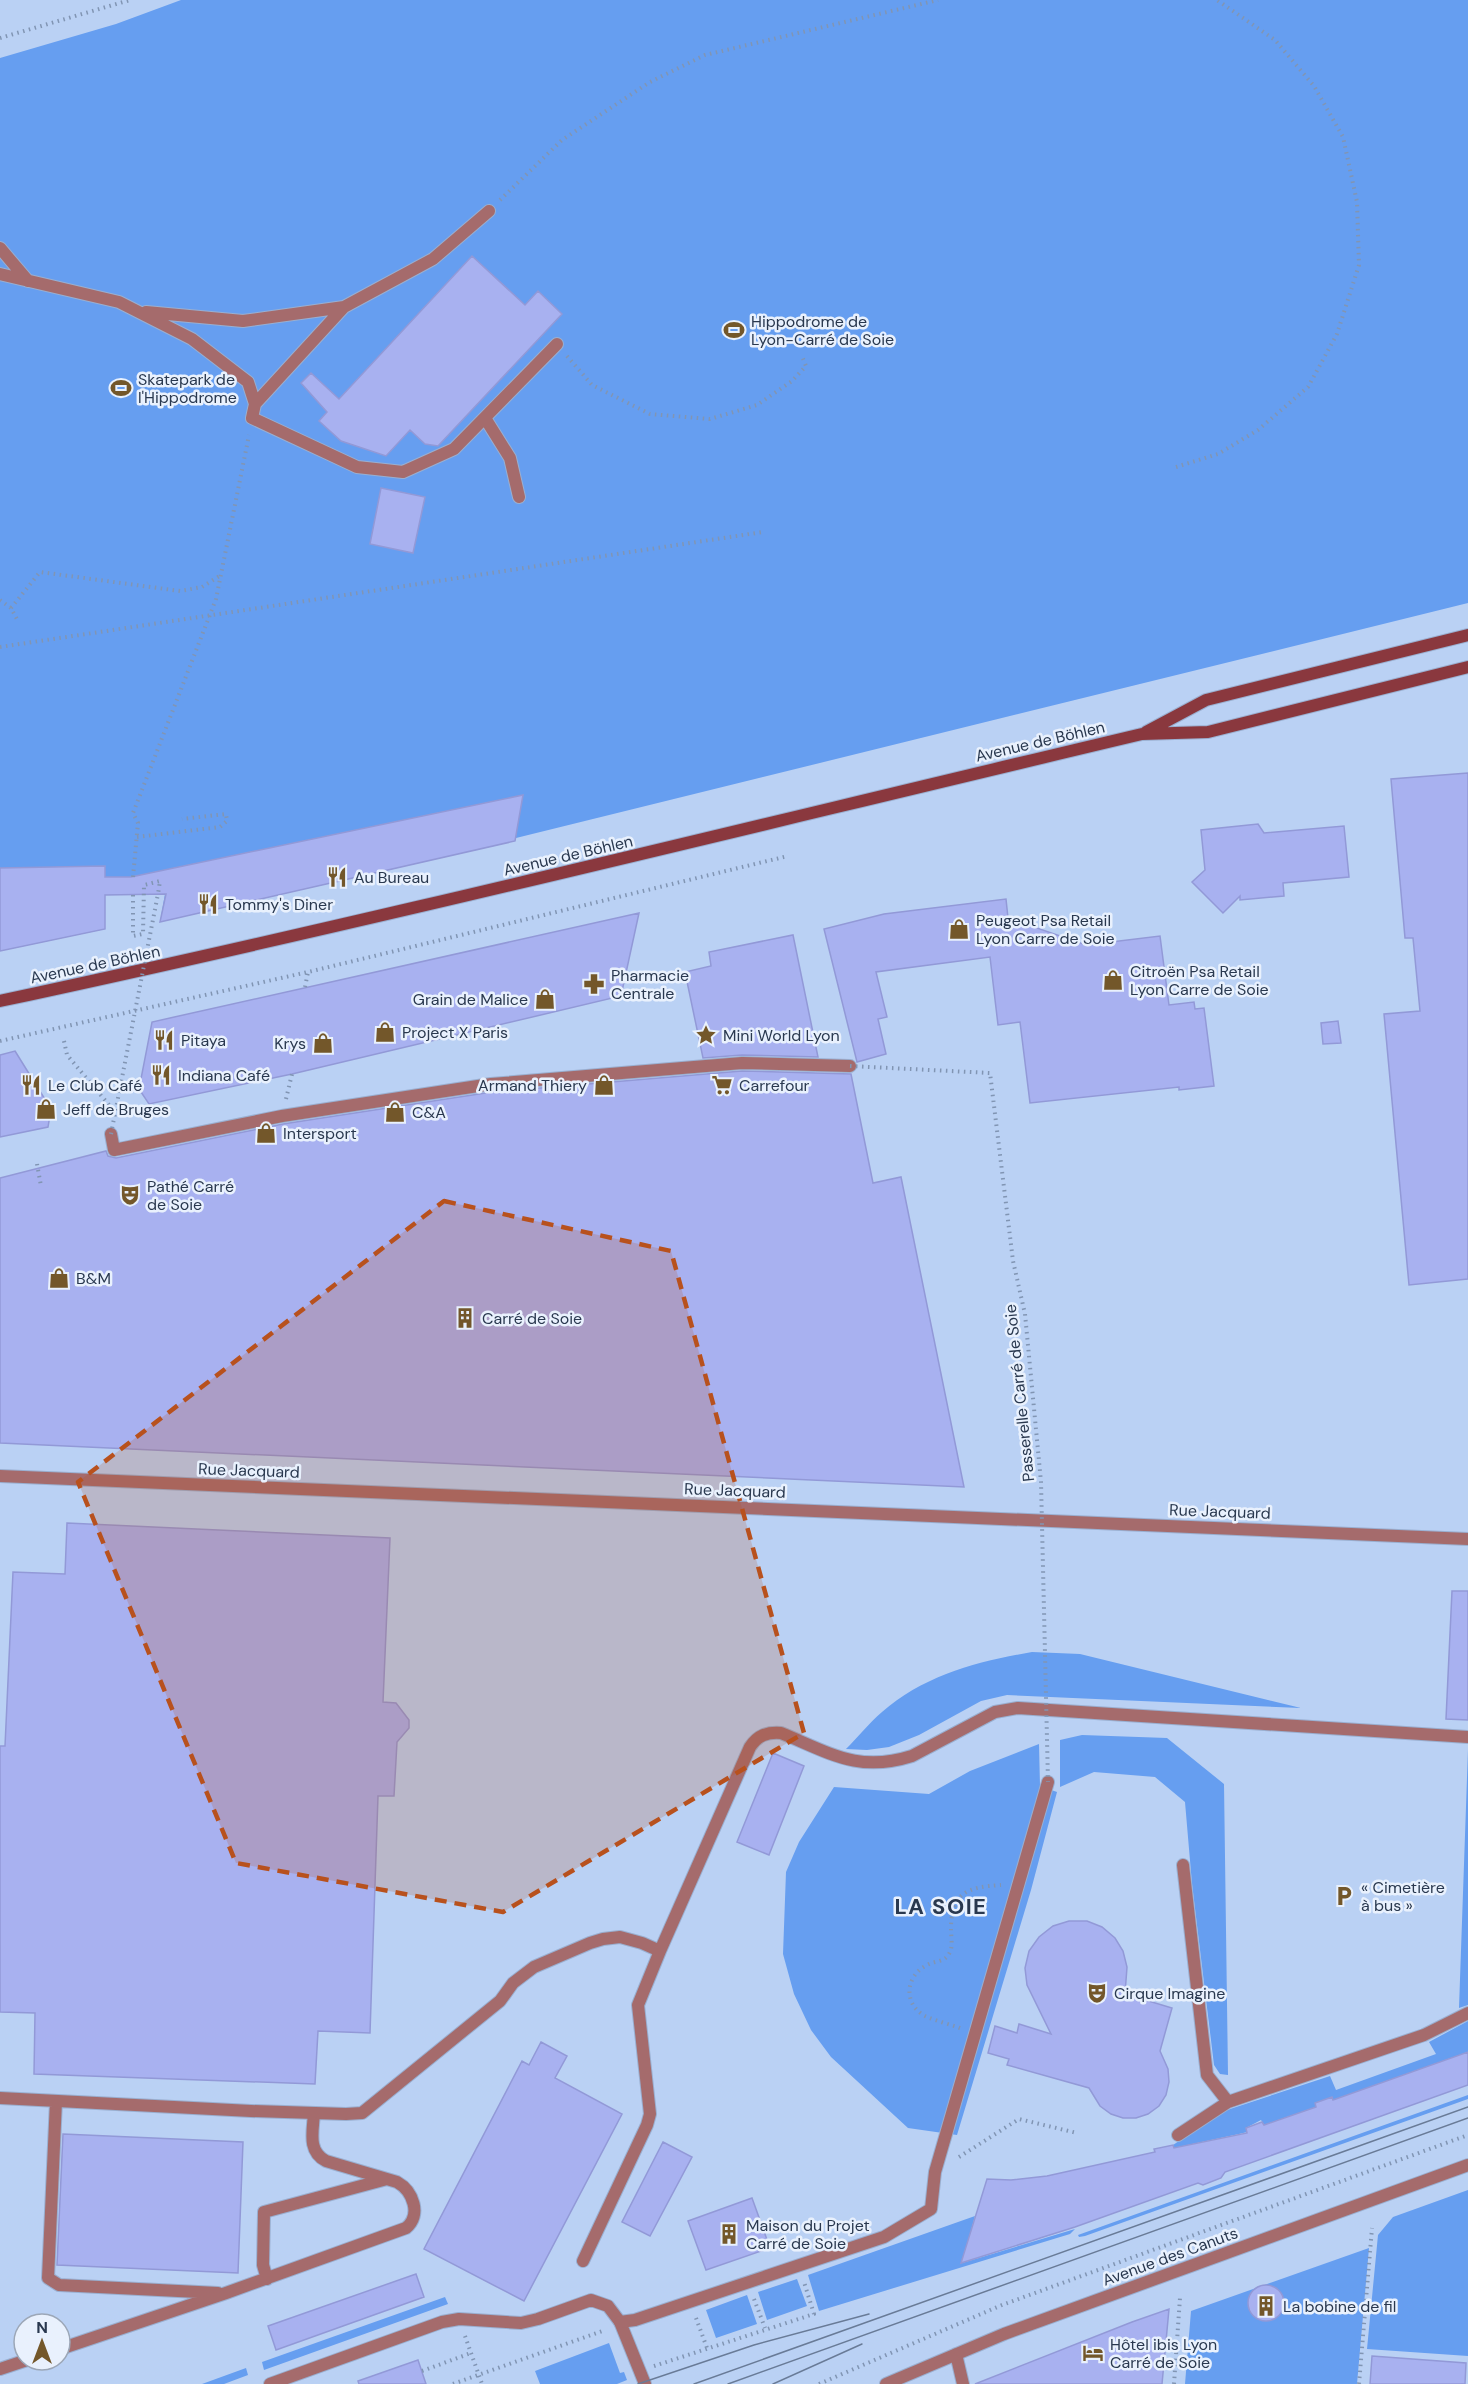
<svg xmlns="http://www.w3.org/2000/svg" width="1468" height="2384" viewBox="0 0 1468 2384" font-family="'DM Sans',sans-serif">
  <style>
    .green { fill: #669ef0 }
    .building { fill: #a8b1f0; stroke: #9299d7; stroke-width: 1.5 }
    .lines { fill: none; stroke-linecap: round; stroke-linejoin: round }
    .lane-casing { stroke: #9aafd0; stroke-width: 14 }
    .street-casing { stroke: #9aafd0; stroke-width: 14 }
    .secondary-casing { stroke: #9aafd0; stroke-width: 14 }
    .path { stroke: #8195b3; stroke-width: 4; stroke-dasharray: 1.5 4.5; stroke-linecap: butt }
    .lane { stroke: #a56b6c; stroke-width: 12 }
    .street { stroke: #a56b6c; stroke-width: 12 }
    .secondary { stroke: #8a383e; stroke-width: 12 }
    .tram { stroke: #697b97; stroke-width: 1.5 }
    .path-bridge { stroke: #8195b3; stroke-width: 4; stroke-dasharray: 1.5 4.5; stroke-linecap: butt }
    .marked { fill: #b8511d; fill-opacity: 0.2; stroke: #b8511d; stroke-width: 4.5; stroke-dasharray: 12 8; stroke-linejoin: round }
    .labels { text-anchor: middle; stroke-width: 5; stroke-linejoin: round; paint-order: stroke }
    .poi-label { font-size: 16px; fill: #29384f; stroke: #e9f1fd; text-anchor: start }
    .street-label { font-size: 16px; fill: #29384f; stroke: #e9f1fd }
    .district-label { font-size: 22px; font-weight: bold; letter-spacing: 1.5px; fill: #29384f; stroke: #e9f1fd }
  </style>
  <rect width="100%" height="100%" fill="#bad1f4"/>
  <path class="green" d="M 181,0 L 1468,0 L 1468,603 L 516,838 L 515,841 L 160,922 L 165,894 L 105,895 L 105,929 L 0,951 L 0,58 L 116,24 Z
    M 1032,1652 L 1080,1654 L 1301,1708 L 1007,1695 L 981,1701 L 919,1735 L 889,1747 L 867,1750 L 846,1749 C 858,1737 869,1723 882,1712 C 924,1675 979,1661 1032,1652 Z
    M 1082,1735 L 1167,1738 L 1224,1784 L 1228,2075 L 1220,2074 L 1214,2065 L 1192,1884 L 1185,1802 L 1155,1777 L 1094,1772 L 1060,1787 L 1060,1740 Z
    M 1039,1744 L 1040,1786 L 1057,1792 L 1031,1890 L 957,2135 L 908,2128 L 831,2057 L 811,2030 L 794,1994 L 783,1954 L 786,1872 L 799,1842 L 834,1787 L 929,1794 L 970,1771 Z
    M 1468,1749 L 1468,2005 L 1459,2008 Z
    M 1468,2021 L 1468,2052 L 1333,2100 L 1332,2097 L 1315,2103 L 1316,2107 L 1264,2125 L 1261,2120 L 1246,2128 L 1247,2132 L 1239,2134 L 1174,2148 L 1173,2145 L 1224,2111 L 1330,2076 L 1336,2090 L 1436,2054 L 1429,2042 Z
    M 1468,2095 L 1468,2099 L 1085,2236 L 1079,2237 L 1078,2235 Z
    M 1468,2190 L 1468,2356 L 1367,2349 L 1378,2235 L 1393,2217 Z
    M 975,2216 L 962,2263 L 1075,2229 L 1070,2234 L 819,2311 L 808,2275 Z
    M 1369,2248 L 1357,2384 L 1185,2384 L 1191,2311 Z
    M 797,2279 L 807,2306 L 767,2320 L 758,2292 Z
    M 747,2295 L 757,2324 L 716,2338 L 706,2310 Z
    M 445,2297 L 448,2304 L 264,2370 L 262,2362 Z
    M 609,2343 L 620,2373 L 624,2372 L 627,2380 L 617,2384 L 540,2384 L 535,2371 Z
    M 246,2368 L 248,2375 L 224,2384 L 202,2384 Z"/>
  <path class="building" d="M 472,256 L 525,305 L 538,291 L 562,314 L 438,446 L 425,444 L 410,430 L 386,456 L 341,441 L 319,421 L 327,412 L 301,383 L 311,373 L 339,399 Z
    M 381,488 L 425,497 L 413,553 L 370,544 Z
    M 1468,773 L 1468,1279 L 1409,1285 L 1384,1014 L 1420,1011 L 1413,938 L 1405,938 L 1391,779 Z
    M 523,795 L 515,841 L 160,922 L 166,894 L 105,895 L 105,929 L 0,951 L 0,868 L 105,866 L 105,877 L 131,877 Z
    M 1258,824 L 1264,833 L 1344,826 L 1349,877 L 1283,883 L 1284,896 L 1240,900 L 1240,896 L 1223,913 L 1192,882 L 1205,870 L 1201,830 Z
    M 1006,899 L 1008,918 L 1086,945 L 1160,936 L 1169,1005 L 1194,1002 L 1195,1009 L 1204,1008 L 1214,1086 L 1179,1090 L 1179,1087 L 1030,1103 L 1020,1022 L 998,1025 L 990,957 L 876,972 L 887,1017 L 878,1019 L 886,1054 L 857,1062 L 824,929 L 884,914 Z
    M 639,913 L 621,996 L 292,1074 L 149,1104 L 139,1089 L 152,1022 Z
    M 793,935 L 818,1057 L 742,1055 L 703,1058 L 685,972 L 711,966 L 709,952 Z
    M 1338,1021 L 1341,1043 L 1323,1044 L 1321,1023 Z
    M 15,1051 L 51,1109 L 48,1127 L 0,1137 L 0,1055 Z
    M 742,1071 L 851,1074 L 873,1183 L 901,1177 L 964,1487 L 0,1443 L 0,1178 L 106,1151 L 108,1156 L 116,1158 L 283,1124 L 492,1092 Z
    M 67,1523 L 390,1538 L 383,1702 L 396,1703 L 409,1720 L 409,1728 L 397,1742 L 394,1796 L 378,1796 L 370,2033 L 318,2031 L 315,2084 L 34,2074 L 35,2013 L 0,2012 L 0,1746 L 5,1746 L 13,1572 L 65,1574 Z
    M 1452,1591 L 1468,1591 L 1468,1720 L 1446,1719 Z
    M 773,1753 L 804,1766 L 769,1855 L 737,1842 Z
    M 1069,1921 L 1087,1921 L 1102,1927 L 1115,1938 L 1123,1951 L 1127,1967 L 1125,1994 L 1172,2008 L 1160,2051 L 1168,2069 L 1169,2082 L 1166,2095 L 1159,2106 L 1148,2114 L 1136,2118 L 1123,2118 L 1111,2114 L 1100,2106 L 1089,2088 L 1007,2065 L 1009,2059 L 988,2053 L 995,2026 L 1017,2033 L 1019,2024 L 1051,2034 L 1027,1985 L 1025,1968 L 1029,1951 L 1039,1937 L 1053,1926 Z
    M 541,2042 L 567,2056 L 555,2078 L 622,2114 L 524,2301 L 424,2249 L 522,2061 L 529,2065 Z
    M 1468,2052 L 1468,2085 L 1225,2172 L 1221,2178 L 1203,2185 L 1198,2183 L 1075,2227 L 961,2263 L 987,2179 L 1011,2180 L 1047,2176 L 1155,2152 L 1154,2149 L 1173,2145 L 1174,2148 L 1247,2133 L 1246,2128 L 1262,2122 L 1264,2125 L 1316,2107 L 1315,2103 L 1332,2097 L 1333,2100 Z
    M 63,2134 L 243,2142 L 238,2273 L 57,2265 Z
    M 663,2142 L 692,2157 L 650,2236 L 622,2222 Z
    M 752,2198 L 770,2248 L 706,2270 L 688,2221 Z
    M 416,2274 L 424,2297 L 276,2350 L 268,2326 Z
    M1248 2303a18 18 0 1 1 36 0a18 18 0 1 1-36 0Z
    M 1169,2309 L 1162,2384 L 975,2384 L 1132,2322 Z
    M 1372,2356 L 1466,2363 L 1465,2384 L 1370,2384 Z
    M 418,2360 L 426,2384 L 359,2384 L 358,2381 Z"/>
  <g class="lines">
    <g class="lane-casing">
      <path id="lane" d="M 0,248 L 28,281
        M 0,274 L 119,302 L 192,339 L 248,382 L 255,404 L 252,418 L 357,467 L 403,472 L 454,449 L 557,344
        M 146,312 L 243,321 L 344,307
        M 255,404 L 344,307 L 433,259 L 489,211
        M 485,418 L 510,458 L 519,497
        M 1183,1865 L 1207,2075 L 1228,2102
        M 0,2098 L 251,2111 L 346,2114 L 362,2113 L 500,2001 L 513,1983 L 534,1967 L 590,1943 L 603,1939 L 620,1937 L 642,1943 L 660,1951 L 750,1747 C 758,1735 767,1732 781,1733 C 830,1753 858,1773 912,1756 L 995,1712 L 1018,1708 L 1468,1737
        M 56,2101 L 48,2278 L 59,2285 L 218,2293
        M 1178,2135 L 1228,2102 L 1424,2035 L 1468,2013
        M 583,2261 L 647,2125 L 650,2114 L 638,2005 L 660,1951
        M 267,2279 L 263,2265 L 264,2212 L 387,2179
        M 60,2349 L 226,2293 L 406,2228 C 422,2215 413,2191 397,2182 L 326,2161 C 307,2151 313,2131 314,2113
        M 0,2369 L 27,2360
        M 270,2384 L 442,2322 L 459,2319 L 521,2323 L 538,2319 L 591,2300 L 608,2306 L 620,2322 L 645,2384"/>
    </g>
    <g class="street-casing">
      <path id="street" d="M 111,1134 L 114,1150 L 282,1116 L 491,1084 L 742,1063 L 850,1066
        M 0,1476 L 1468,1539
        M 620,2322 L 635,2320 L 884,2237 L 931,2209 L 935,2172 L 1048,1782
        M 956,2354 L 963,2384
        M 886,2384 L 1004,2334 L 1468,2165"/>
    </g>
    <g class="secondary-casing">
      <path id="secondary" d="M 1146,732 L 1206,700 L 1468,635
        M 0,1001 C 382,919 762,824 1142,734 L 1208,732 L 1468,667"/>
    </g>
    <path class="path" d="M 0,38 L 130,0
      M 500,200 L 562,140 L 650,82 L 705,55 L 938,0
      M 567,356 L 592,385 L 650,414 L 710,419 L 757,405 L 792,381 L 806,366 L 802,356
      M 1176,467 L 1218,454 L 1258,430 L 1308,387 L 1337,334 L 1359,265 L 1357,202 L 1343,137 L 1314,86 L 1275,40 L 1217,0
      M 0,600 L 11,608 L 18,621
      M 11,608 L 40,572 L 180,591 L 202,587 L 221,575
      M 0,647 L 763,532
      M 137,837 L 220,827 L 227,821 L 226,814 L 182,819
      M 133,877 L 138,823 L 133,813 L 216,599 L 249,435
      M 133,895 L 133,936 L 143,934 L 144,885 L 160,881 L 158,894
      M 305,987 L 308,972
      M 0,1041 L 308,972 L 788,856
      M 64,1041 L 67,1055 L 115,1112
      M 286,1099 L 292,1074
      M 37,1164 L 41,1186
      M 960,2028 C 949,2024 936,2021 925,2016 C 903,2004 905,1976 927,1965 C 936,1960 945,1963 950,1952 C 953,1946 951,1936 951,1929 C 951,1892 968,1887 1001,1885
      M 959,2157 L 1019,2119 L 1077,2133
      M 754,2299 L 765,2328
      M 696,2318 L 707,2348
      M 465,2336 L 482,2384
      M 654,2366 L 814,2314 L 804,2282
      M 422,2371 L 471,2353
      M 453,2384 L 605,2330
      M 819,2384 L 1002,2305 L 1468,2135
      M 1174,2384 L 1180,2298
      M 1359,2384 L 1372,2228"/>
    <use href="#lane" class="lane"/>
    <use href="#street" class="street"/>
    <use href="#secondary" class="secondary"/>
    <path class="tram" d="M 638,2384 L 754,2345 L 869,2314
      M 694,2384 L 1468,2107
      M 728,2384 L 1468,2118
      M 773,2384 L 862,2344"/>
    <path class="path-bridge" d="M 850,1066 L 990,1073 L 1013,1261 L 1025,1314 L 1041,1482 L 1048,1782
      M 111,1134 L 158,894"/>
  </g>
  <path class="marked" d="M 444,1201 L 671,1251 L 804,1733 L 503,1912 L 236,1863 L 78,1482 Z"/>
  <defs>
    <g id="stadium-bare" transform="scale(1.62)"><path d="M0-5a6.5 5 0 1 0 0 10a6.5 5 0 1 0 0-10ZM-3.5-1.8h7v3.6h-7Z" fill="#73572a" stroke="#e9f1fd" stroke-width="2.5" paint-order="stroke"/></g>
    <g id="restaurant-bare" transform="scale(1.62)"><path d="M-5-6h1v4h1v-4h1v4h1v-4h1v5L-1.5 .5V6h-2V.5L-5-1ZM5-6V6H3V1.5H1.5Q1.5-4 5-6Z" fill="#73572a" stroke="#e9f1fd" stroke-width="2.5" paint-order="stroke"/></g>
    <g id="shop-bare" transform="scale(1.62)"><path d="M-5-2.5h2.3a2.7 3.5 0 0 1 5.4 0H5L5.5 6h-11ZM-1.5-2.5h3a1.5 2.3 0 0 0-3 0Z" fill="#73572a" stroke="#e9f1fd" stroke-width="2.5" paint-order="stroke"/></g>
    <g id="pharmacy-bare" transform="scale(1.62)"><path d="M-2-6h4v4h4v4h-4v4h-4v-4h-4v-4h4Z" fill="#73572a" stroke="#e9f1fd" stroke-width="2.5" paint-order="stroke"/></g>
    <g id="sight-bare" transform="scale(1.62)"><path d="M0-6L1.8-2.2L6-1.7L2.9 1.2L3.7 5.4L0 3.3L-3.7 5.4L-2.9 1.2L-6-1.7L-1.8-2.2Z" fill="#73572a" stroke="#e9f1fd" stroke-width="2.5" paint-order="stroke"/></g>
    <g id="supermarket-bare" transform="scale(1.62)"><path d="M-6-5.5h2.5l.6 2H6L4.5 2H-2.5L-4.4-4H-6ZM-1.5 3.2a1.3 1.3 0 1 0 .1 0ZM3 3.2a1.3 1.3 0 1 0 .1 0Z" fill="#73572a" stroke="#e9f1fd" stroke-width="2.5" paint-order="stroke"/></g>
    <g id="theatre-bare" transform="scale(1.62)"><path d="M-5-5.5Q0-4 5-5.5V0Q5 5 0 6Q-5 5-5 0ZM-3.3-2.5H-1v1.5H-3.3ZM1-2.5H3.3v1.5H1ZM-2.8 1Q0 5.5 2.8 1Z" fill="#73572a" stroke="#e9f1fd" stroke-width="2.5" paint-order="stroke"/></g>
    <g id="building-bare" transform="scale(1.62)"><path d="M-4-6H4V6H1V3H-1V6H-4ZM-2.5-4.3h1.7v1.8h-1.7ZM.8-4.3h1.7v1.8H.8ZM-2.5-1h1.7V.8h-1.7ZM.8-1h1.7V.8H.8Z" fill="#73572a" stroke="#e9f1fd" stroke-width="2.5" paint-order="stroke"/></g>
    <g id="parking-bare" transform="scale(1.62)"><path d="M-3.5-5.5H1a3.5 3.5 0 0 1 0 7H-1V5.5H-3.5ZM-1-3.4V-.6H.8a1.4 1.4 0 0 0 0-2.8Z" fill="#73572a" stroke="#e9f1fd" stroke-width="2.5" paint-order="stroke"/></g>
    <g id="hotel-bare" transform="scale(1.62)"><path d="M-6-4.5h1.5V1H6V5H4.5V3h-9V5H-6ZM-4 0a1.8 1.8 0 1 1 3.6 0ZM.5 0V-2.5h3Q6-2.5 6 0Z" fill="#73572a" stroke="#e9f1fd" stroke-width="2.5" paint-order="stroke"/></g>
  </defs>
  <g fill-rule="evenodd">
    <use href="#stadium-bare" x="734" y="330"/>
    <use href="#stadium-bare" x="121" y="388"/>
    <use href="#restaurant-bare" x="337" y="877"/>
    <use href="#restaurant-bare" x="208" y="904"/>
    <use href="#shop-bare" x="959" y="929"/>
    <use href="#shop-bare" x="1113" y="980"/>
    <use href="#pharmacy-bare" x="594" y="984"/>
    <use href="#shop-bare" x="545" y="999"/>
    <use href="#shop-bare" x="385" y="1032"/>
    <use href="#sight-bare" x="706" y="1035"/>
    <use href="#restaurant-bare" x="164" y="1040"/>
    <use href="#shop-bare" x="323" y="1043"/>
    <use href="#restaurant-bare" x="161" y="1075"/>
    <use href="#restaurant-bare" x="31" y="1085"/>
    <use href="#shop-bare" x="604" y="1085"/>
    <use href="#supermarket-bare" x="722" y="1085"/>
    <use href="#shop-bare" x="46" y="1109"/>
    <use href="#shop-bare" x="395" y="1112"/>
    <use href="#shop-bare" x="266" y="1133"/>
    <use href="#theatre-bare" x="130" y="1195"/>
    <use href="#shop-bare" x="59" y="1278"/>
    <use href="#building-bare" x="465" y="1318"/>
    <use href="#parking-bare" x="1344" y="1896"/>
    <use href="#theatre-bare" x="1097" y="1993"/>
    <use href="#building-bare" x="729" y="2234"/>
    <use href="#building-bare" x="1266" y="2306"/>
    <use href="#hotel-bare" x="1093" y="2353"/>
  </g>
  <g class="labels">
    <g class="poi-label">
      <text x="751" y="327">Hippodrome de<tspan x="751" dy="18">Lyon-Carré de Soie</tspan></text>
      <text x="138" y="385">Skatepark de<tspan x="138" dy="18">l'Hippodrome</tspan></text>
      <text x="354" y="883">Au Bureau</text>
      <text x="225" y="910">Tommy's Diner</text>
      <text x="976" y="926">Peugeot Psa Retail<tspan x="976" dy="18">Lyon Carre de Soie</tspan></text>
      <text x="1130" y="977">Citroën Psa Retail<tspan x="1130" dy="18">Lyon Carre de Soie</tspan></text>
      <text x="611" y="981">Pharmacie<tspan x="611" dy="18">Centrale</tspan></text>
      <text x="528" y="1005" text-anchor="end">Grain de Malice</text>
      <text x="402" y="1038">Project X Paris</text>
      <text x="723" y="1041">Mini World Lyon</text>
      <text x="181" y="1046">Pitaya</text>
      <text x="306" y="1049" text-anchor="end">Krys</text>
      <text x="178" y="1081">Indiana Café</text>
      <text x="48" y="1091">Le Club Café</text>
      <text x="587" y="1091" text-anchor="end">Armand Thiery</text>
      <text x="739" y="1091">Carrefour</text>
      <text x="63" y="1115">Jeff de Bruges</text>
      <text x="412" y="1118">C&amp;A</text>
      <text x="283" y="1139">Intersport</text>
      <text x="147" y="1192">Pathé Carré<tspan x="147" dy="18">de Soie</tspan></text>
      <text x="76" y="1284">B&amp;M</text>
      <text x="482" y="1324">Carré de Soie</text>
      <text x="1361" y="1893">« Cimetière<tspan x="1361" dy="18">à bus »</tspan></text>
      <text x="1114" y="1999">Cirque Imagine</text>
      <text x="746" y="2231">Maison du Projet<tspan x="746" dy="18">Carré de Soie</tspan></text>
      <text x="1283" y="2312">La bobine de fil</text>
      <text x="1110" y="2350">Hôtel ibis Lyon<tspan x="1110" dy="18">Carré de Soie</tspan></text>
    </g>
    <g class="street-label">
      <text transform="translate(1040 741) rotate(-13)" y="6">Avenue de Böhlen</text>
      <text transform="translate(568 855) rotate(-13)" y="6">Avenue de Böhlen</text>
      <text transform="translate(95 964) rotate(-12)" y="6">Avenue de Böhlen</text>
      <text transform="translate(1019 1393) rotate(-96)" y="6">Passerelle Carré de Soie</text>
      <text transform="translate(249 1470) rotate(2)" y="6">Rue Jacquard</text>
      <text transform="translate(735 1490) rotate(2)" y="6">Rue Jacquard</text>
      <text transform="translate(1220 1511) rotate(2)" y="6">Rue Jacquard</text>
      <text transform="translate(1170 2256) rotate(-20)" y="6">Avenue des Canuts</text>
    </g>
    <g class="district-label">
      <text x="941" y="1914">LA SOIE</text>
    </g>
  </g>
  <g transform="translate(42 2342)"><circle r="28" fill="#e9f1fd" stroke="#9ca7b7" stroke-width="1.5"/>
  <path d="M0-4.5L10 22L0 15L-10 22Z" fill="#73572a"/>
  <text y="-9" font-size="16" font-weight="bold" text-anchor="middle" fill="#29384f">N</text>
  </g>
</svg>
